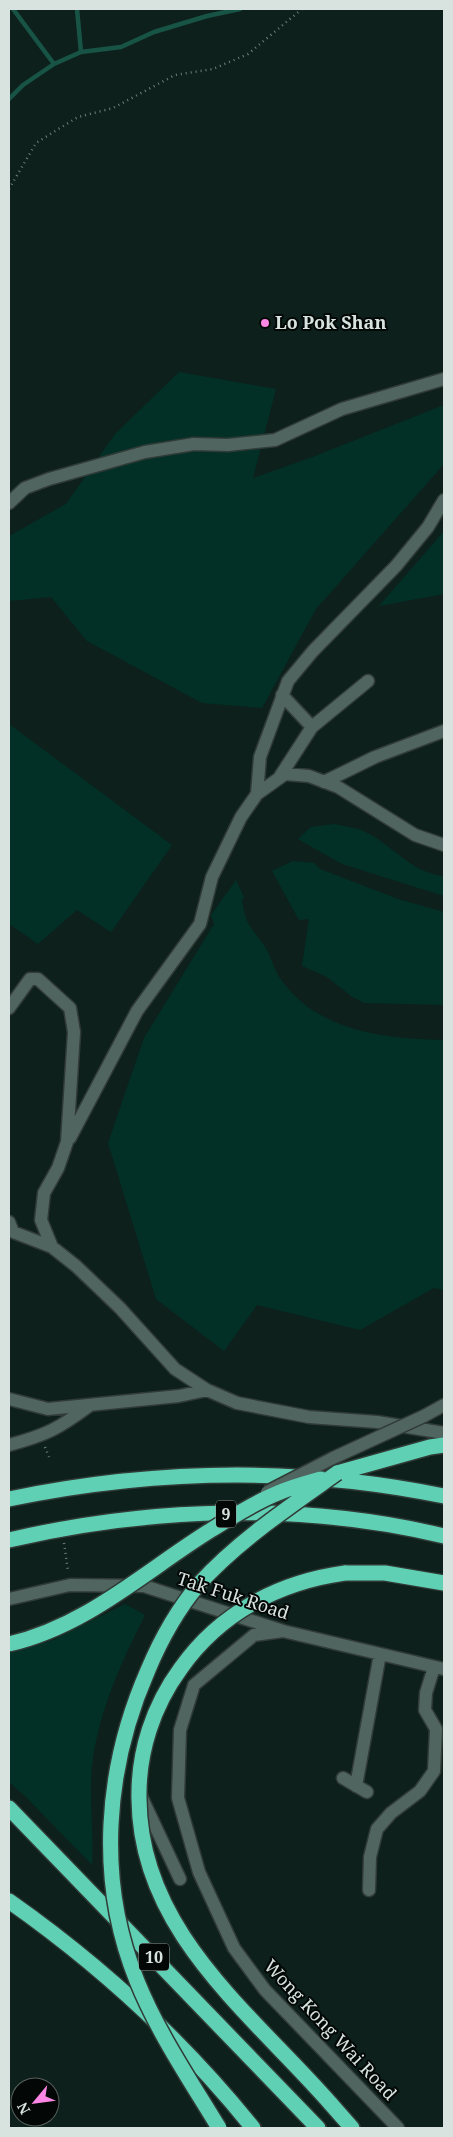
<svg xmlns="http://www.w3.org/2000/svg" width="453" height="2137" viewBox="0 0 453 2137" font-family="'Noto Serif',serif">
  <style>
    .green { fill: #023027 }
    .lines { fill: none; stroke-linecap: round; stroke-linejoin: round }
    .stream { stroke: #185446; stroke-width: 4.5 }
    .minor-casing { stroke: #303a36; stroke-width: 15 }
    .highway-casing { stroke: #303a36; stroke-width: 18 }
    .path { stroke: #6f7e7a; stroke-width: 2.5; stroke-dasharray: 1 4; stroke-linecap: butt }
    .minor { stroke: #50655f; stroke-width: 12 }
    .highway { stroke: #5fd0b4; stroke-width: 15 }
    .minor-bridge-casing { stroke: #303a36; stroke-width: 15; stroke-linecap: butt }
    .highway-bridge-casing { stroke: #303a36; stroke-width: 18; stroke-linecap: butt }
    .minor-bridge { stroke: #50655f; stroke-width: 12 }
    .highway-bridge { stroke: #5fd0b4; stroke-width: 15 }
    .poi-dot { fill: #fc86e3; stroke: #030806; stroke-width: 2 }
    .labels { text-anchor: middle; stroke-width: 4; stroke-linejoin: round; paint-order: stroke }
    .shield { fill: #030806; stroke: #98a19f; stroke-width: 1 }
    .shield-label { font-size: 16px; font-weight: bold; fill: #d8e3e0 }
    .poi-label { font-size: 18px; font-weight: bold; fill: #d8e3e0; stroke: #030806; text-anchor: start }
    .street-label { font-size: 18px; fill: #d8e3e0; stroke: #030806 }
  </style>
  <rect width="100%" height="100%" fill="#0d201b"/>
  <path class="green" d="M 179,372 L 276,389 L 253,478 L 315,456 L 444,405 L 444,464 L 316,609 L 262,708 L 202,703 L 87,641 L 51,597 L 9,601 L 9,536 L 66,504 L 115,434 Z
    M 444,531 L 444,594 L 379,606 Z
    M 9,724 L 172,845 L 111,932 L 77,910 L 38,944 L 9,924 Z
    M 334,824 C 343,826 352,827 361,830 C 388,840 411,874 444,876 L 444,896 L 342,864 L 298,839 L 311,827 Z
    M 293,861 L 314,863 L 320,869 L 398,899 L 444,912 L 444,1005 L 364,1003 L 351,996 L 327,977 L 302,966 L 309,919 L 299,920 L 272,871 Z
    M 236,880 L 244,897 L 242,900 C 245,927 254,929 267,950 C 272,960 275,972 282,981 C 319,1032 387,1039 444,1040 L 444,1290 L 434,1288 L 360,1330 L 257,1305 L 224,1351 L 156,1299 L 108,1143 L 144,1038 L 214,924 L 211,915 Z
    M 125,1604 L 145,1615 C 121,1663 98,1712 92,1766 C 89,1797 94,1833 92,1865 L 25,1796 L 9,1782 L 9,1653 L 53,1640 Z"/>
  <g class="lines">
    <path class="stream" d="M 13,9 L 54,64
      M 77,9 L 81,52
      M 9,99 L 23,85 L 54,64 L 81,52 L 121,47 L 154,32 L 207,16 L 240,9"/>
    <g class="minor-casing">
      <path id="minor" d="M 9,503 L 25,488 L 49,479 L 145,452 L 194,444 L 228,445 L 275,440 L 342,409 L 444,379
        M 282,695 L 312,727
        M 279,778 L 312,727 L 368,681
        M 324,782 L 375,757 L 444,731
        M 257,794 L 285,774 L 309,776 L 338,787 L 415,835 L 444,845
        M 9,1008 L 30,979 L 38,979 L 70,1008 L 74,1032 L 67,1142 L 58,1168 L 44,1193 L 41,1220 L 52,1247 L 76,1266 L 120,1308 L 175,1369 L 207,1390 L 237,1403 L 309,1417 L 377,1422 L 444,1433
        M 70,1138 L 137,1011 L 200,924 L 212,877 L 241,817 L 257,794 L 260,757 L 288,681 L 313,651 L 396,566 L 428,527 L 444,500
        M 9,1222 L 13,1232 L 52,1247
        M 9,1399 L 48,1409 L 179,1396 L 207,1390
        M 424,1416 L 444,1405
        M 9,1445 C 46,1435 58,1429 89,1406
        M 9,1599 L 70,1585 L 144,1586 L 283,1631 L 444,1669
        M 283,1631 L 254,1635 L 194,1685 L 180,1730 L 178,1798 L 199,1872 L 234,1948 L 265,1990 L 398,2128
        M 343,1778 L 367,1792
        M 356,1786 L 380,1654
        M 141,1796 L 180,1879
        M 369,1890 L 370,1857 L 377,1829 L 391,1813 L 420,1791 L 434,1771 L 436,1729 L 425,1710 L 426,1693 L 434,1667"/>
    </g>
    <g class="highway-casing">
      <path id="highway" d="M 337,1473 L 430,1447 L 444,1445
        M 9,1499 C 154,1469 298,1466 444,1496
        M 9,1540 C 150,1507 303,1502 444,1536
        M 345,1573 L 385,1573 L 444,1583
        M 9,1808 L 318,2128
        M 9,1901 C 100,1965 183,2041 253,2128
        M 330,2103 L 352,2128"/>
    </g>
    <path class="path" d="M 9,189 L 36,143 L 52,133 L 78,117 L 113,108 L 175,75 L 213,69 L 248,54 L 302,9
      M 45,1447 L 49,1457
      M 64,1543 L 68,1571"/>
    <use href="#minor" class="minor"/>
    <use href="#highway" class="highway"/>
    <g class="minor-bridge-casing">
      <path id="minor-bridge" d="M 267,1492 L 333,1458 L 424,1416"/>
    </g>
    <g class="highway-bridge-casing">
      <path id="highway-bridge" d="M 9,1644 C 87,1626 145,1571 211,1530 C 232,1517 255,1502 278,1493 C 292,1487 307,1483 321,1479
        M 330,2103 C 250,2012 140,1931 139,1799 C 138,1752 153,1706 181,1668 C 220,1613 279,1582 345,1573
        M 219,2128 C 190,2080 158,2033 137,1981 C 96,1880 105,1768 148,1670 C 161,1639 177,1610 199,1584 C 238,1541 289,1507 337,1473"/>
    </g>
    <use href="#minor-bridge" class="minor-bridge"/>
    <use href="#highway-bridge" class="highway-bridge"/>
  </g>
  <circle class="poi-dot" cx="265" cy="323" r="5"/>
  <g class="labels">
    <g class="shield">
      <rect x="216" y="1500.5" width="20" height="27" rx="4"/>
      <rect x="139" y="1943.5" width="30" height="27" rx="4"/>
    </g>
    <g class="shield-label">
      <text x="226" y="1520">9</text>
      <text x="154" y="1963">10</text>
    </g>
    <g class="poi-label">
      <text x="275" y="329">Lo Pok Shan</text>
    </g>
    <g class="street-label">
      <text transform="translate(233 1596) rotate(18)" y="6">Tak Fuk Road</text>
      <text transform="translate(330 2030) rotate(47)" y="6">Wong Kong Wai Road</text>
    </g>
  </g>
  <rect width="453" height="2137" fill="none" stroke="#d8e3e0" stroke-width="20"/>
  <g transform="translate(35 2102) rotate(241)"><circle r="24" fill="#030806" stroke="#58605d"/>
  <path d="M0-4L9 19L0 12L-9 19Z" fill="#fc86e3"/>
  <text y="-8" font-size="14" font-weight="bold" text-anchor="middle" fill="#d8e3e0">N</text>
  </g>
</svg>
